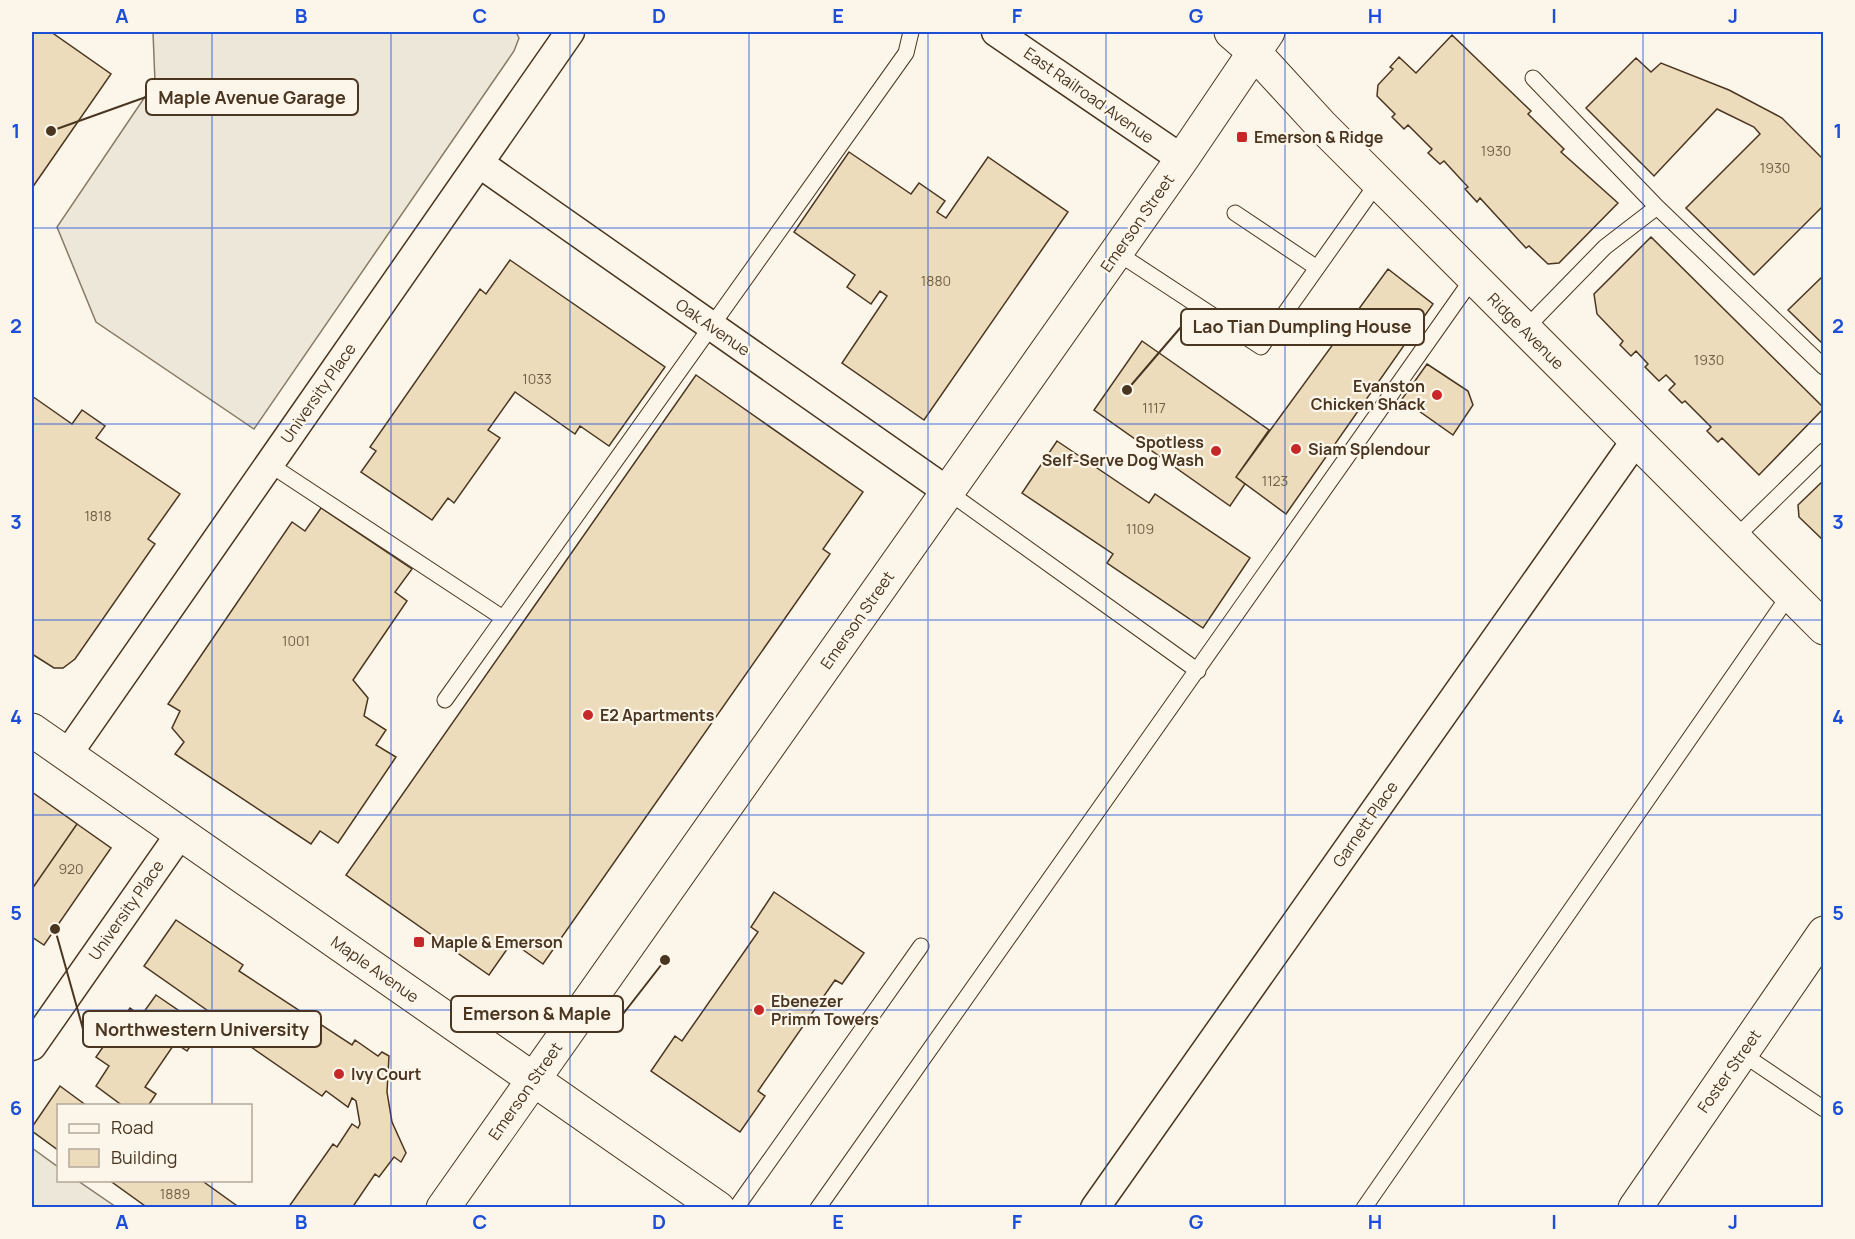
<svg xmlns="http://www.w3.org/2000/svg" width="1855" height="1239" viewBox="0 0 1855 1239" font-family="Manrope,sans-serif">
  <style>
    .parking { fill: #ede7d9; stroke: #887966; stroke-width: 1.5 }
    .building { fill: #ecdcbc; stroke: #4a3520; stroke-width: 1.5 }
    .lines { fill: none; stroke-linecap: round; stroke-linejoin: round }
    .service-casing { stroke: #4a3520; stroke-width: 17 }
    .minor-casing { stroke: #4a3520; stroke-width: 31 }
    .tertiary-casing { stroke: #4a3520; stroke-width: 35 }
    .service { stroke: #fbf6e9; stroke-width: 15 }
    .minor { stroke: #fbf6e9; stroke-width: 28 }
    .tertiary { stroke: #fbf6e9; stroke-width: 33 }
    .grid { fill: none; stroke: #1d4ed8; stroke-width: 1.5; stroke-opacity: 0.55 }
    .poi-dot { fill: #c62828; stroke: #fbf6e9; stroke-width: 2 }
    .labels { text-anchor: middle; stroke-width: 4.5; stroke-linejoin: round; paint-order: stroke }
    .number-label { font-size: 14px; fill: #725f47 }
    .street-label { font-size: 16px; fill: #4a3520; stroke: #fbf6e9 }
    .poi-label { font-size: 16px; font-weight: bold; fill: #4a3520; stroke: #fbf6e9; text-anchor: start }
    .leader { fill: none; stroke: #4a3520; stroke-width: 2 }
    .callout-dot { fill: #4a3520; stroke: #fbf6e9; stroke-width: 2 }
    .callout { fill: #fbf6e9; stroke: #4a3520; stroke-width: 2 }
    .callout-label { font-size: 18px; text-anchor: middle; font-weight: bold; fill: #4a3520 }
    .neatline { fill: none; stroke: #1d4ed8; stroke-width: 2 }
    .grid-label { font-size: 20px; text-anchor: middle; font-weight: bold; fill: #1d4ed8 }
  </style>
  <rect width="100%" height="100%" fill="#fbf6e9"/>
  <path class="parking" d="M 153,32 L 516,32 L 519,38 L 514,51 L 254,429 L 96,322 L 57,227 L 155,82 Z
    M 32,1148 L 58,1167 L 58,1180 L 78,1181 L 116,1207 L 32,1207 Z"/>
  <path class="building" d="M 32,32 L 51,32 L 111,74 L 32,188 Z
    M 1452,35 L 1531,111 L 1528,114 L 1564,149 L 1561,152 L 1618,203 L 1559,263 L 1548,264 L 1529,246 L 1526,248 L 1480,198 L 1477,202 L 1465,189 L 1468,187 L 1444,161 L 1440,164 L 1428,153 L 1432,149 L 1408,125 L 1404,129 L 1392,117 L 1395,114 L 1377,96 L 1378,85 L 1393,69 L 1390,67 L 1399,57 L 1416,73 Z
    M 1636,58 L 1651,72 L 1661,63 L 1729,90 L 1782,118 L 1824,160 L 1824,205 L 1754,275 L 1686,208 L 1760,134 L 1754,127 L 1717,109 L 1654,176 L 1586,108 Z
    M 849,152 L 911,194 L 919,183 L 945,201 L 937,212 L 946,218 L 988,157 L 1068,212 L 924,420 L 842,363 L 887,296 L 880,291 L 871,304 L 847,287 L 855,275 L 794,232 Z
    M 1651,237 L 1824,408 L 1759,475 L 1722,438 L 1718,442 L 1707,431 L 1711,427 L 1685,401 L 1682,403 L 1669,390 L 1675,384 L 1666,375 L 1659,381 L 1645,367 L 1648,364 L 1636,351 L 1631,356 L 1620,345 L 1623,341 L 1597,314 L 1594,294 Z
    M 510,260 L 665,367 L 609,446 L 580,426 L 575,434 L 515,392 L 488,430 L 500,438 L 454,503 L 448,498 L 432,520 L 361,472 L 376,451 L 370,447 L 480,289 L 486,294 Z
    M 1388,269 L 1433,304 L 1286,514 L 1236,477 Z
    M 1824,275 L 1824,345 L 1788,310 Z
    M 1142,341 L 1269,430 L 1236,477 L 1245,484 L 1230,506 L 1094,410 Z
    M 1427,364 L 1468,391 L 1473,405 L 1453,435 L 1402,399 Z
    M 696,375 L 863,492 L 823,549 L 830,554 L 543,964 L 512,942 L 489,975 L 346,875 Z
    M 32,396 L 72,424 L 82,410 L 105,426 L 96,438 L 180,494 L 148,539 L 155,544 L 75,659 L 63,668 L 54,668 L 32,654 Z
    M 1057,441 L 1149,503 L 1155,494 L 1250,558 L 1203,628 L 1107,563 L 1113,554 L 1022,493 Z
    M 1824,480 L 1824,541 L 1799,517 L 1798,505 Z
    M 321,508 L 412,569 L 395,592 L 407,601 L 353,680 L 368,698 L 364,716 L 386,730 L 376,745 L 396,757 L 338,843 L 320,831 L 311,844 L 175,754 L 184,742 L 172,728 L 180,711 L 168,704 L 292,522 L 305,531 Z
    M 32,792 L 77,824 L 32,889 Z
    M 77,824 L 111,848 L 44,945 L 32,937 L 32,889 Z
    M 774,892 L 864,953 L 842,984 L 835,980 L 758,1091 L 765,1096 L 740,1132 L 651,1071 L 675,1036 L 682,1041 L 758,932 L 751,927 Z
    M 176,920 L 243,965 L 239,971 L 352,1045 L 355,1040 L 378,1056 L 382,1052 L 389,1056 L 387,1092 L 392,1122 L 406,1153 L 401,1162 L 394,1157 L 379,1177 L 375,1174 L 352,1208 L 288,1208 L 333,1144 L 337,1147 L 352,1124 L 358,1128 L 360,1124 L 356,1101 L 352,1098 L 348,1107 L 326,1091 L 322,1096 L 209,1018 L 211,1013 L 144,966 Z
    M 156,995 L 203,1027 L 187,1051 L 175,1043 L 145,1087 L 156,1094 L 148,1106 L 123,1106 L 96,1086 L 109,1066 L 96,1057 L 130,1008 L 141,1016 Z
    M 60,1086 L 87,1106 L 58,1106 L 58,1150 L 32,1131 L 32,1127 Z
    M 109,1180 L 201,1180 L 240,1208 L 148,1208 Z"/>
  <g class="lines">
    <g class="service-casing">
      <path id="service" d="M 1533,78 L 1657,207
        M 1235,213 L 1317,268
        M 1116,252 L 1261,347 L 1378,182
        M 1525,329 L 1605,247 L 1657,207 L 1824,367
        M 269,464 L 503,618
        M 947,491 L 1198,671
        M 1734,539 L 1824,451
        M 445,700 L 906,53 L 911,32
        M 1741,1053 L 1824,1109
        M 736,1208 L 921,946
        M 818,1208 L 1473,278
        M 1364,1208 L 1790,594"/>
    </g>
    <g class="minor-casing">
      <path id="minor" d="M 996,32 L 1182,159
        M 479,163 L 947,491
        M 67,755 L 570,32
        M 32,1046 L 180,834
        M 1095,1208 L 1636,440"/>
    </g>
    <g class="tertiary-casing">
      <path id="tertiary" d="M 1231,32 L 1254,52 L 1321,125 L 1824,628
        M 32,730 L 718,1208
        M 443,1208 L 1182,159 L 1268,32
        M 1635,1208 L 1824,933"/>
    </g>
    <use href="#service" class="service"/>
    <use href="#minor" class="minor"/>
    <use href="#tertiary" class="tertiary"/>
  </g>
  <path class="grid" d="M 212,32 L 212,1106M 391,32 L 391,1208M 570,32 L 570,1208M 749,32 L 749,1208M 928,32 L 928,1208M 1106,32 L 1106,1208M 1285,32 L 1285,1208M 1464,32 L 1464,1208M 1643,32 L 1643,1208M 32,228 L 1824,228M 32,424 L 1824,424M 32,620 L 1824,620M 32,815 L 1824,815M 32,1010 L 1824,1010M 212,1180 L 212,1208"/>
  <g class="poi-dot">
    <rect x="1236" y="131" width="12" height="12" rx="3"/>
    <circle cx="1437" cy="395" r="6"/>
    <circle cx="1296" cy="449" r="6"/>
    <circle cx="1216" cy="451" r="6"/>
    <circle cx="588" cy="715" r="6"/>
    <rect x="413" y="936" width="12" height="12" rx="3"/>
    <circle cx="759" cy="1010" r="6"/>
    <circle cx="339" cy="1074" r="6"/>
  </g>
  <g class="labels">
    <g class="number-label">
      <text x="1496" y="156">1930</text>
      <text x="1775" y="173">1930</text>
      <text x="936" y="286">1880</text>
      <text x="1709" y="365">1930</text>
      <text x="537" y="384">1033</text>
      <text x="1154" y="413">1117</text>
      <text x="1275" y="486">1123</text>
      <text x="98" y="521">1818</text>
      <text x="1140" y="534">1109</text>
      <text x="296" y="646">1001</text>
      <text x="71" y="874">920</text>
      <text x="175" y="1199">1889</text>
    </g>
    <g class="street-label">
      <text transform="translate(1089 95) rotate(35)" y="6">East Railroad Avenue</text>
      <text transform="translate(1137 223) rotate(-55)" y="6">Emerson Street</text>
      <text transform="translate(713 327) rotate(35)" y="6">Oak Avenue</text>
      <text transform="translate(1526 331) rotate(45)" y="6">Ridge Avenue</text>
      <text transform="translate(318 393) rotate(-55)" y="6">University Place</text>
      <text transform="translate(857 620) rotate(-55)" y="6">Emerson Street</text>
      <text transform="translate(1365 824) rotate(-55)" y="6">Garnett Place</text>
      <text transform="translate(126 910) rotate(-55)" y="6">University Place</text>
      <text transform="translate(375 969) rotate(35)" y="6">Maple Avenue</text>
      <text transform="translate(1729 1071) rotate(-55)" y="6">Foster Street</text>
      <text transform="translate(525 1091) rotate(-55)" y="6">Emerson Street</text>
    </g>
    <g class="poi-label">
      <text x="1254" y="143">Emerson &amp; Ridge</text>
      <text x="1425" y="392" text-anchor="end">Evanston<tspan x="1425" dy="18">Chicken Shack</tspan></text>
      <text x="1204" y="448" text-anchor="end">Spotless<tspan x="1204" dy="18">Self-Serve Dog Wash</tspan></text>
      <text x="1308" y="455">Siam Splendour</text>
      <text x="600" y="721">E2 Apartments</text>
      <text x="431" y="948">Maple &amp; Emerson</text>
      <text x="771" y="1007">Ebenezer<tspan x="771" dy="18">Primm Towers</tspan></text>
      <text x="351" y="1080">Ivy Court</text>
    </g>
  </g>
  <path class="leader" d="M51 131L146 97M1127 390L1181 327M665 960L623 1014M55 929L83 1029"/>
  <g class="callout-dot">
    <circle cx="51" cy="131" r="6"/>
    <circle cx="1127" cy="390" r="6"/>
    <circle cx="665" cy="960" r="6"/>
    <circle cx="55" cy="929" r="6"/>
  </g>
  <g class="callout">
    <rect x="146" y="79" width="212" height="36" rx="6"/>
    <rect x="1181" y="309" width="243" height="36" rx="6"/>
    <rect x="451" y="996" width="172" height="36" rx="6"/>
    <rect x="83" y="1011" width="238" height="36" rx="6"/>
  </g>
  <g class="callout-label">
    <text x="252" y="104">Maple Avenue Garage</text>
    <text x="1302" y="333">Lao Tian Dumpling House</text>
    <text x="537" y="1020">Emerson &amp; Maple</text>
    <text x="202" y="1036">Northwestern University</text>
  </g>
  <rect width="1855" height="1239" fill="none" stroke="#fbf6e9" stroke-width="66"/>
  <rect x="57" y="1104" width="195" height="78" fill="#fbf6e9" stroke="#b4a999" stroke-width="1.5"/>
  <rect x="69" y="1124" width="30" height="9" fill="#fbf6e9" stroke="#b4a999" stroke-width="1.5"/>
  <text x="111" y="1134" font-size="18" fill="#4a3520">Road</text>
  <rect x="69" y="1149" width="30" height="18" fill="#ecdcbc" stroke="#b4a999" stroke-width="1.5"/>
  <text x="111" y="1164" font-size="18" fill="#4a3520">Building</text>
  <rect x="33" y="33" width="1789" height="1173" class="neatline"/>
  <g class="grid-label">
    <text x="122" y="23">A</text>
    <text x="301" y="23">B</text>
    <text x="480" y="23">C</text>
    <text x="659" y="23">D</text>
    <text x="838" y="23">E</text>
    <text x="1017" y="23">F</text>
    <text x="1196" y="23">G</text>
    <text x="1375" y="23">H</text>
    <text x="1554" y="23">I</text>
    <text x="1733" y="23">J</text>
    <text x="16" y="138">1</text>
    <text x="1838" y="138">1</text>
    <text x="16" y="333">2</text>
    <text x="1838" y="333">2</text>
    <text x="16" y="529">3</text>
    <text x="1838" y="529">3</text>
    <text x="16" y="724">4</text>
    <text x="1838" y="724">4</text>
    <text x="16" y="920">5</text>
    <text x="1838" y="920">5</text>
    <text x="16" y="1115">6</text>
    <text x="1838" y="1115">6</text>
    <text x="122" y="1229">A</text>
    <text x="301" y="1229">B</text>
    <text x="480" y="1229">C</text>
    <text x="659" y="1229">D</text>
    <text x="838" y="1229">E</text>
    <text x="1017" y="1229">F</text>
    <text x="1196" y="1229">G</text>
    <text x="1375" y="1229">H</text>
    <text x="1554" y="1229">I</text>
    <text x="1733" y="1229">J</text>
  </g>
</svg>
